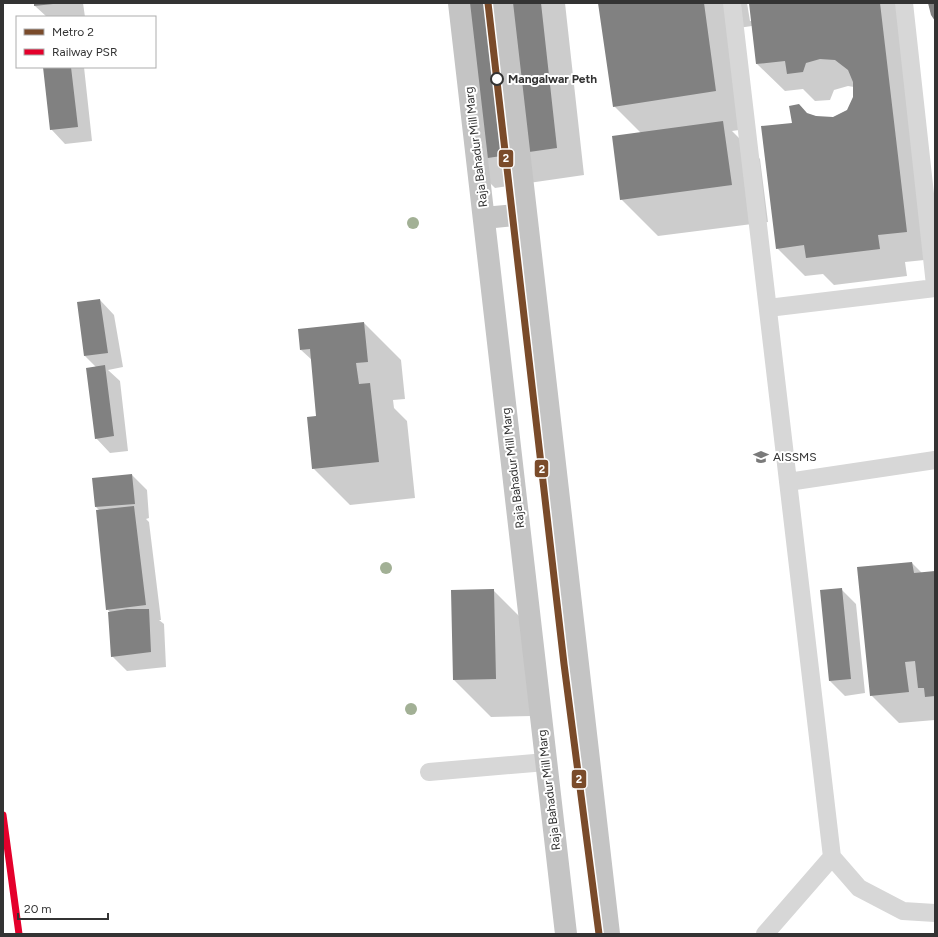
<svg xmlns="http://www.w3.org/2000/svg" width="938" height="937" viewBox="0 0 938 937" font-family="Figtree,sans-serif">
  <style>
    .shadow { fill: #0003 }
    .building { fill: #818181 }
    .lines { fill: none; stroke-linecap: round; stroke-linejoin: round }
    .lane { stroke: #d7d7d7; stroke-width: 18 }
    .highway { stroke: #c4c4c4; stroke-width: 22 }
    .rail-1-casing { stroke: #fff; stroke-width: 10 }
    .rail-1 { stroke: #e4002b; stroke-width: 7 }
    .metro-1-casing { stroke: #fff; stroke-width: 10 }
    .metro-1 { stroke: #7a4b2a; stroke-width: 7 }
    .tree { fill: #a2b095 }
    .stop-dot { fill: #fff; stroke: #333; stroke-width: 2 }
    .labels { text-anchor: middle; stroke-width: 4; stroke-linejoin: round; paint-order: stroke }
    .stop-label { font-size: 12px; font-weight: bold; fill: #333; stroke: #fff; text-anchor: start }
    .street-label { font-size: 12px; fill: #333; stroke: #fff }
    .poi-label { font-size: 12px; fill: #333; stroke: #fff; text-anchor: start }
    .line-badge { stroke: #fff; stroke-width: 1.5 }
    .badge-label { font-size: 11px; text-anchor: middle; font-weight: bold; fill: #fff }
  </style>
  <rect width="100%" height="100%" fill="#fff"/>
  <path class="shadow" d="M 35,3 L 83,3 L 85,17 L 47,17 L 35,6 Z
    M 450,3 L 565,3 L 584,175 L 495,188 L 468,161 Z
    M 599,3 L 747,3 L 750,21 L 752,21 L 750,3 L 904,3 L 934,259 L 905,262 L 907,276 L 834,285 L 823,274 L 805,276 L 777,248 L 793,124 L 809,115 L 816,117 L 833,118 L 848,110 L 854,97 L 854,87 L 848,86 L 834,90 L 830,100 L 815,101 L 803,89 L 785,91 L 757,64 L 752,26 L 738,28 L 753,128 L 732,131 L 760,159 L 768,222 L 658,236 L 621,199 L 641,133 L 614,106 Z
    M 44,67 L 84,67 L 92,141 L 65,144 L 51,129 Z
    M 100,300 L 114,315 L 123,367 L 108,370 L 120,381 L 128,451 L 110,453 L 96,438 L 97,368 L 85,356 L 78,303 Z
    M 364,323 L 401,360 L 405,399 L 393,400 L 394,408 L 407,421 L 415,498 L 350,505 L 313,468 L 317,416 L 312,360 L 301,350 Z
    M 132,475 L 147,490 L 149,518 L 146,519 L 149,522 L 161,620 L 159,620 L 164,624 L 166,667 L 127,671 L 112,656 L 111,613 L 107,609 L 100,511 L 96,507 Z
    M 912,563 L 922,573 L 935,572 L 935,720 L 899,723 L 871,695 Z
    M 841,589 L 856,604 L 865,693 L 845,696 L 830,681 Z
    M 493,590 L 530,627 L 532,716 L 491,717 L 454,680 Z"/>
  <path class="building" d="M 34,3 L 53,3 L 53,4 L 34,6 Z
    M 449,3 L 541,3 L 557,148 L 467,161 Z
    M 598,3 L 629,3 L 629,4 L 637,3 L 704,3 L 716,91 L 613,107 Z
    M 749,3 L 880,3 L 907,232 L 878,235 L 880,249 L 806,258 L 804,245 L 776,249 L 761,126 L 792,123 L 789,106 L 799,104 L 807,113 L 816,116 L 833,117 L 847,110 L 853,97 L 853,82 L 848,70 L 835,60 L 820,59 L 806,63 L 803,72 L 787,74 L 785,61 L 756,64 Z
    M 928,3 L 935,3 L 935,21 L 931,15 Z
    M 43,67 L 71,67 L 78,127 L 50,130 Z
    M 723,121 L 732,185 L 620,200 L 612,136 Z
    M 100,299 L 108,353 L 84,356 L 77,302 Z
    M 364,322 L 368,362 L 356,363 L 359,384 L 370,383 L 379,462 L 312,469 L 307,417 L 316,416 L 310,349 L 300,350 L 298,329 Z
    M 105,365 L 114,436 L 95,439 L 86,368 Z
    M 132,474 L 135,504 L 95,507 L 92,478 Z
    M 134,506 L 146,605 L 106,610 L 96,510 Z
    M 912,562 L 914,573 L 935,571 L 935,696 L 925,697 L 924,688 L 918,688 L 915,661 L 905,662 L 909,692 L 870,696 L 857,567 Z
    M 842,588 L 851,679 L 829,681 L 820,590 Z
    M 494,589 L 496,679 L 453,680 L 451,590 Z
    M 127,609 L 149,609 L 151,652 L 111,657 L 108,612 Z"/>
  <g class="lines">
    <path class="lane" d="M 732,3 L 832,857 L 859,888 L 903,911 L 935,913
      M 904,3 L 935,285
      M 768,308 L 935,288
      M 788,482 L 935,460
      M 429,772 L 546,762
      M 765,934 L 832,857"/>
    <path class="highway" d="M 459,3 L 566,934
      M 502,3 L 609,934
      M 484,218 L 526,214"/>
    <g class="rail-1-casing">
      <path id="rail-1" d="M 3,815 L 19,934"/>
    </g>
    <use href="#rail-1" class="rail-1"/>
    <g class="metro-1-casing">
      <path id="metro-1" d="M 488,3 L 564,664 L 599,934"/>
    </g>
    <use href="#metro-1" class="metro-1"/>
  </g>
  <g class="tree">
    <circle cx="413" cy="223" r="6"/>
    <circle cx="386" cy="568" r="6"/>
    <circle cx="411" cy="709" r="6"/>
  </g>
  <defs>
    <g id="university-bare" transform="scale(1.2)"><path d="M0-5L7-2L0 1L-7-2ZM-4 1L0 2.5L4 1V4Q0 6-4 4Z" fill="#7a7a7a" stroke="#fff" stroke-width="2.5" paint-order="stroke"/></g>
  </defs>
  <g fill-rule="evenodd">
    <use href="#university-bare" x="761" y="457"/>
  </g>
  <circle class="stop-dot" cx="497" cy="79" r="6"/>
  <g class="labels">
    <g class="stop-label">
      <text x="508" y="83">Mangalwar Peth</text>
    </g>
    <g class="street-label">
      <text transform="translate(476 147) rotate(-97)" y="4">Raja Bahadur Mill Marg</text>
      <text transform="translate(513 468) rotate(-97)" y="4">Raja Bahadur Mill Marg</text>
      <text transform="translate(549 790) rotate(-97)" y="4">Raja Bahadur Mill Marg</text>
    </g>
    <g class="poi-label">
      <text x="773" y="461">AISSMS</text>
    </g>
  </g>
  <g class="line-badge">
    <rect x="498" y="149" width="16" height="19" rx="4" fill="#7a4b2a"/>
    <rect x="534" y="459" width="15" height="19" rx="4" fill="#7a4b2a"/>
    <rect x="571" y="769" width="16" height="20" rx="4" fill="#7a4b2a"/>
  </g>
  <g class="badge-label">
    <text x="506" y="162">2</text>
    <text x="542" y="473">2</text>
    <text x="579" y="783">2</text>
  </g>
  <rect width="938" height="937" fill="none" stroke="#333333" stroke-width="8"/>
  <rect x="16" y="16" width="140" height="52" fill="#ffffff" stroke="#adadad"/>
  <rect x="24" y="29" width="20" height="6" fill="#7a4b2a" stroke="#adadad"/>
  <text x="52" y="36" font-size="12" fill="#333333">Metro 2</text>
  <rect x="24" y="49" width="20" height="6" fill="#e4002b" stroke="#adadad"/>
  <text x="52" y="56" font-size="12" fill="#333333">Railway PSR</text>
  <path d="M18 913v6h90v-6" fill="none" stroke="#333333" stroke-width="2"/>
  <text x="24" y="913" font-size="12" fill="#333333" stroke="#ffffff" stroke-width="3" paint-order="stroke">20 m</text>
</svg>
